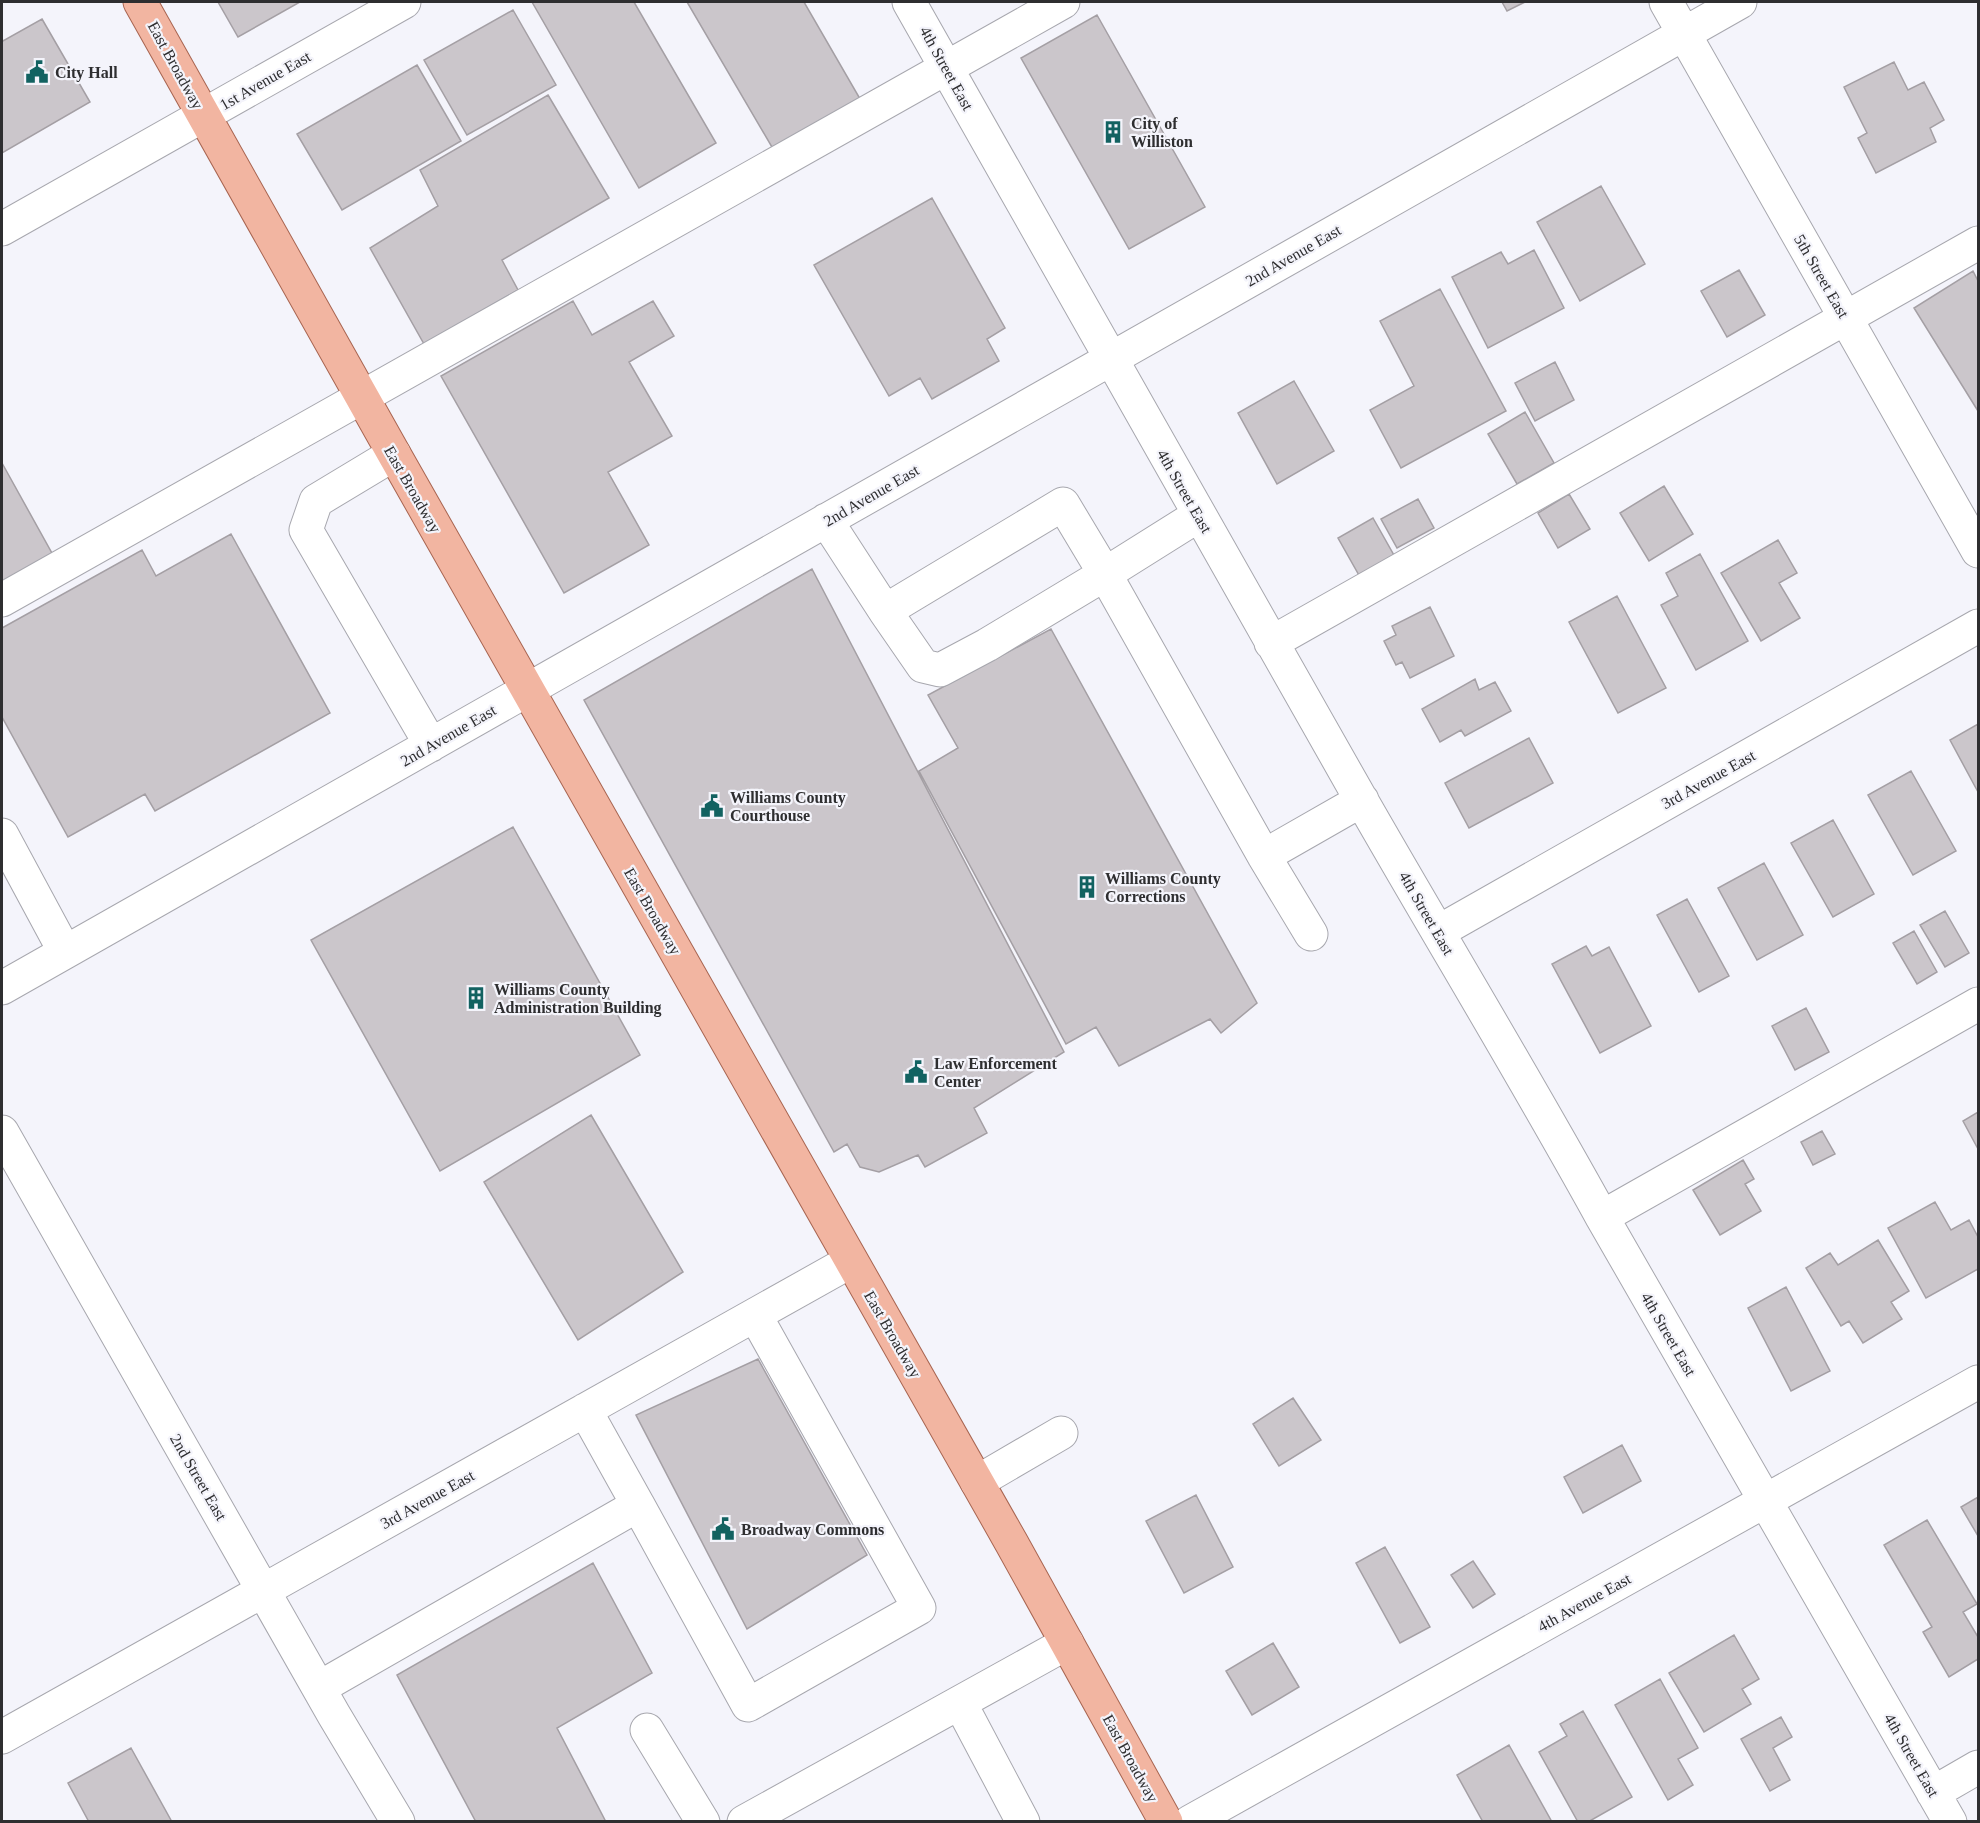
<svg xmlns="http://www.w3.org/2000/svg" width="1980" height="1823" viewBox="0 0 1980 1823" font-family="'Times New Roman',serif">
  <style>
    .building { fill: #cbc6cb; stroke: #a49fa4; stroke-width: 1.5 }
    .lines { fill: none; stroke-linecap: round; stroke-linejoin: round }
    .minor-casing { stroke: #a7a7ae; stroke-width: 35 }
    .major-casing { stroke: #a86551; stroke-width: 35 }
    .minor { stroke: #fff; stroke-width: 33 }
    .major { stroke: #f2b5a1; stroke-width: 33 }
    .labels { text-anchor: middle; stroke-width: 4.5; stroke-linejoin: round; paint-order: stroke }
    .street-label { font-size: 16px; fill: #2e2e30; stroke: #f4f4fb }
    .poi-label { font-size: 16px; font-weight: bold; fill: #2e2e30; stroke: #f4f4fb; text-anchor: start }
  </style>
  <rect width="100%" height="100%" fill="#f4f4fb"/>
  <path class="building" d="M 218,2 L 300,2 L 238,37 Z
    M 532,2 L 634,2 L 716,143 L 639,188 Z
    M 687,2 L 804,2 L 863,104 L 776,154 Z
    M 1502,2 L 1525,2 L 1507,11 Z
    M 513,10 L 556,85 L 467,135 L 424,60 Z
    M 1097,15 L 1205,207 L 1129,249 L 1021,58 Z
    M 42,19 L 90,102 L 2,153 L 2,39 L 3,41 Z
    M 1894,62 L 1908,90 L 1924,82 L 1944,120 L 1930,128 L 1936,142 L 1876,173 L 1858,138 L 1867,133 L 1844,87 Z
    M 417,65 L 461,141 L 342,210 L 297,134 Z
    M 548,95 L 609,198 L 502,260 L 518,290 L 424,344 L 370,248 L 438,206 L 420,170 Z
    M 1601,186 L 1645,264 L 1580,301 L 1537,222 Z
    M 932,198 L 1005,328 L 987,339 L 999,361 L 932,399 L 920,378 L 889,396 L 814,265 Z
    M 1534,250 L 1564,308 L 1488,348 L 1452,277 L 1501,252 L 1508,264 Z
    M 1739,270 L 1765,315 L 1727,337 L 1701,291 Z
    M 1973,271 L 1978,281 L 1978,411 L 1914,308 Z
    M 1440,289 L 1506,411 L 1401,468 L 1370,410 L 1414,386 L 1380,321 Z
    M 573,301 L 592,335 L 653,301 L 674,336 L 629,362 L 672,436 L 608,472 L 649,545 L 564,593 L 441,376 Z
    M 1555,362 L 1574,400 L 1535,421 L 1515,383 Z
    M 1294,381 L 1334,451 L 1277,484 L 1238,413 Z
    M 1525,412 L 1554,463 L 1517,484 L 1488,434 Z
    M 2,463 L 53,555 L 2,584 Z
    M 1664,486 L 1693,534 L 1649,561 L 1620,513 Z
    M 1569,494 L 1590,529 L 1558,548 L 1538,513 Z
    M 1418,499 L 1434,528 L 1397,548 L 1381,519 Z
    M 1373,518 L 1395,557 L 1360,577 L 1338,538 Z
    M 231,534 L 330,713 L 155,811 L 145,794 L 68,837 L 2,717 L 2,628 L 142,550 L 156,576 Z
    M 1778,540 L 1797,573 L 1779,583 L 1800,618 L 1761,641 L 1721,573 Z
    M 1700,554 L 1748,641 L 1696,670 L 1661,605 L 1678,596 L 1666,573 Z
    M 812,569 L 1064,1052 L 974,1108 L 987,1133 L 925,1167 L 918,1155 L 879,1172 L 860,1167 L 847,1144 L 834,1152 L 584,700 Z
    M 1617,596 L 1666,688 L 1618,713 L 1569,622 Z
    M 1430,607 L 1454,656 L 1410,678 L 1402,662 L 1396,665 L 1384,641 L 1396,635 L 1392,626 Z
    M 1051,629 L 1257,1003 L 1221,1033 L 1210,1019 L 1119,1066 L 1096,1027 L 1066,1044 L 919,771 L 958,748 L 928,695 Z
    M 1475,679 L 1479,690 L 1495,682 L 1511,711 L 1465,736 L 1461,730 L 1440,742 L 1422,709 Z
    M 1978,724 L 1978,792 L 1950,740 Z
    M 1529,738 L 1553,783 L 1469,828 L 1445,783 Z
    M 1911,771 L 1956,851 L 1913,875 L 1868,795 Z
    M 1833,820 L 1874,894 L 1833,917 L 1791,843 Z
    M 513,827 L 640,1055 L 440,1171 L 311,940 Z
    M 1764,863 L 1803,935 L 1757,960 L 1718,888 Z
    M 1687,899 L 1729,976 L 1699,992 L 1657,915 Z
    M 1945,911 L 1969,953 L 1945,967 L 1920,925 Z
    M 1914,931 L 1937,972 L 1917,984 L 1893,943 Z
    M 1586,946 L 1592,956 L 1609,947 L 1651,1026 L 1600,1053 L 1552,964 Z
    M 1806,1008 L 1829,1052 L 1795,1070 L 1772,1026 Z
    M 1978,1112 L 1978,1149 L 1963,1121 Z
    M 591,1115 L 683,1272 L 578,1340 L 484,1182 Z
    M 1822,1131 L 1835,1154 L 1813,1165 L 1801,1142 Z
    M 1743,1160 L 1754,1179 L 1745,1184 L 1761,1211 L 1720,1235 L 1693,1190 Z
    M 1935,1202 L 1951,1230 L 1969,1220 L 1978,1237 L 1978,1269 L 1926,1298 L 1888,1228 Z
    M 1878,1240 L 1909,1291 L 1891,1302 L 1902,1319 L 1863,1343 L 1849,1321 L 1841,1326 L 1806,1268 L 1830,1253 L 1838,1265 Z
    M 1786,1287 L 1830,1371 L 1791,1391 L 1748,1308 Z
    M 758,1359 L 867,1555 L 747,1629 L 636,1415 Z
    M 1293,1398 L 1321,1440 L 1279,1466 L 1253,1424 Z
    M 1622,1445 L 1641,1481 L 1583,1513 L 1564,1477 Z
    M 1196,1495 L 1233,1567 L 1184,1593 L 1146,1521 Z
    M 1978,1497 L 1978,1536 L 1961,1507 Z
    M 1927,1520 L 1977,1604 L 1963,1612 L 1978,1637 L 1978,1659 L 1949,1677 L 1923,1632 L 1932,1627 L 1884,1545 Z
    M 1385,1547 L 1430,1627 L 1400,1643 L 1356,1563 Z
    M 1473,1561 L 1495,1594 L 1473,1608 L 1451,1575 Z
    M 593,1563 L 652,1673 L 557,1728 L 606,1822 L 476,1822 L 397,1675 Z
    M 1734,1635 L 1759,1679 L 1742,1689 L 1751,1704 L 1704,1732 L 1669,1673 Z
    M 1273,1643 L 1299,1687 L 1252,1715 L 1226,1671 Z
    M 1660,1679 L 1698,1748 L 1678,1759 L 1693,1785 L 1668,1800 L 1615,1705 Z
    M 1583,1711 L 1632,1797 L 1588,1822 L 1578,1822 L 1539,1752 L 1567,1736 L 1560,1724 Z
    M 1781,1717 L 1792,1737 L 1773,1748 L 1790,1780 L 1770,1791 L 1741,1739 Z
    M 1509,1745 L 1552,1822 L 1483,1822 L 1457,1775 Z
    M 131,1748 L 172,1822 L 89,1822 L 68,1783 Z"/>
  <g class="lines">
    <g class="minor-casing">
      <path id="minor" d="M 909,2 C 1060,269 1212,535 1363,803 C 1442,941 1525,1077 1602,1217 L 1950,1822
        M 1666,2 L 1978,551
        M 2,229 L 404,2
        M 394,454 L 316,501 L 306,530 L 431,745
        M 826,520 L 885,611 L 1063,504 L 1105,574 L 1199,515
        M 2,600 L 1063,2
        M 885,611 L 923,666 L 940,670 L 987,645 L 1105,574 L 1264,856 L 1311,934
        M 1271,643 L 1978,243
        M 2,835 L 65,952
        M 1264,856 L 1362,800
        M 1438,932 L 1978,626
        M 2,988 L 1740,2
        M 2,1132 L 334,1715 L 398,1822
        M 1602,1217 L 1978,1004
        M 977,1482 L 1061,1433
        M 638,1505 L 748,1705 L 919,1608 L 755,1315
        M 319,1688 L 638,1505 L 585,1410
        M 960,1703 L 1023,1822
        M 647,1730 L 703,1822
        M 2,1737 L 851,1261
        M 1933,1793 L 1978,1767
        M 744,1822 L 1067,1643
        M 1190,1822 L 1978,1382"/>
    </g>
    <g class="major-casing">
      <path id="major" d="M 140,2 L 394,454 L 1011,1542 L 1166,1822"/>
    </g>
    <use href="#minor" class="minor"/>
    <use href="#major" class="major"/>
  </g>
  <defs>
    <g id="civic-bare" transform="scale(1.8)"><path d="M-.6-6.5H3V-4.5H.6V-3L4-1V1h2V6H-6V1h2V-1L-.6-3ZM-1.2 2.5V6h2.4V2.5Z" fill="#126261" stroke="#f4f4fb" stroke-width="2.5" paint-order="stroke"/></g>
    <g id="building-bare" transform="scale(1.8)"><path d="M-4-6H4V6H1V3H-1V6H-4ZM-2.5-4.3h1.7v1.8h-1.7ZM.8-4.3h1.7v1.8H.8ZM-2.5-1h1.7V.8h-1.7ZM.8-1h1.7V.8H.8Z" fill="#126261" stroke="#f4f4fb" stroke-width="2.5" paint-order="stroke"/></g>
  </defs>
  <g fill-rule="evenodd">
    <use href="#civic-bare" x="37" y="72"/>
    <use href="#building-bare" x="1113" y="132"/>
    <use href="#civic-bare" x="712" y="806"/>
    <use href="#building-bare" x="1087" y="887"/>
    <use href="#building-bare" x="476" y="998"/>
    <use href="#civic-bare" x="916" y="1072"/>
    <use href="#civic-bare" x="723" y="1529"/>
  </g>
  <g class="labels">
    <g class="street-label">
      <text transform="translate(176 65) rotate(61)" y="6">East Broadway</text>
      <text transform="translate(947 68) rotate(61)" y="6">4th Street East</text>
      <text transform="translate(265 80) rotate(-30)" y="6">1st Avenue East</text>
      <text transform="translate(1293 255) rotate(-30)" y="6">2nd Avenue East</text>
      <text transform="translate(1822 276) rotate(60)" y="6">5th Street East</text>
      <text transform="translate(413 489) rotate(60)" y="6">East Broadway</text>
      <text transform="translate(1185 491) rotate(60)" y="6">4th Street East</text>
      <text transform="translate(871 495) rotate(-30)" y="6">2nd Avenue East</text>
      <text transform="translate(448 735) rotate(-30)" y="6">2nd Avenue East</text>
      <text transform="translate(1708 779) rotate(-29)" y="6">3rd Avenue East</text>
      <text transform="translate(653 911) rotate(60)" y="6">East Broadway</text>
      <text transform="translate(1427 913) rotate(60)" y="6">4th Street East</text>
      <text transform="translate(893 1334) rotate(60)" y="6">East Broadway</text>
      <text transform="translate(1669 1334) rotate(60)" y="6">4th Street East</text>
      <text transform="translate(199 1477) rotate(60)" y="6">2nd Street East</text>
      <text transform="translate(427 1499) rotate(-29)" y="6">3rd Avenue East</text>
      <text transform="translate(1584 1602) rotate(-29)" y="6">4th Avenue East</text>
      <text transform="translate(1912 1755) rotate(60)" y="6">4th Street East</text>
      <text transform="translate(1131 1758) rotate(61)" y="6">East Broadway</text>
    </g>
    <g class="poi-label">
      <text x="55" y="78">City Hall</text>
      <text x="1131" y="129">City of<tspan x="1131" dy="18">Williston</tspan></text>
      <text x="730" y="803">Williams County<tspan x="730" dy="18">Courthouse</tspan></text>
      <text x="1105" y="884">Williams County<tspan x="1105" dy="18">Corrections</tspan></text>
      <text x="494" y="995">Williams County<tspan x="494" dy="18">Administration Building</tspan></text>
      <text x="934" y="1069">Law Enforcement<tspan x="934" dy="18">Center</tspan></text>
      <text x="741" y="1535">Broadway Commons</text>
    </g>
  </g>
  <rect width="1980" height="1823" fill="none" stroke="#2e2e30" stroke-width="6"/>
</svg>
